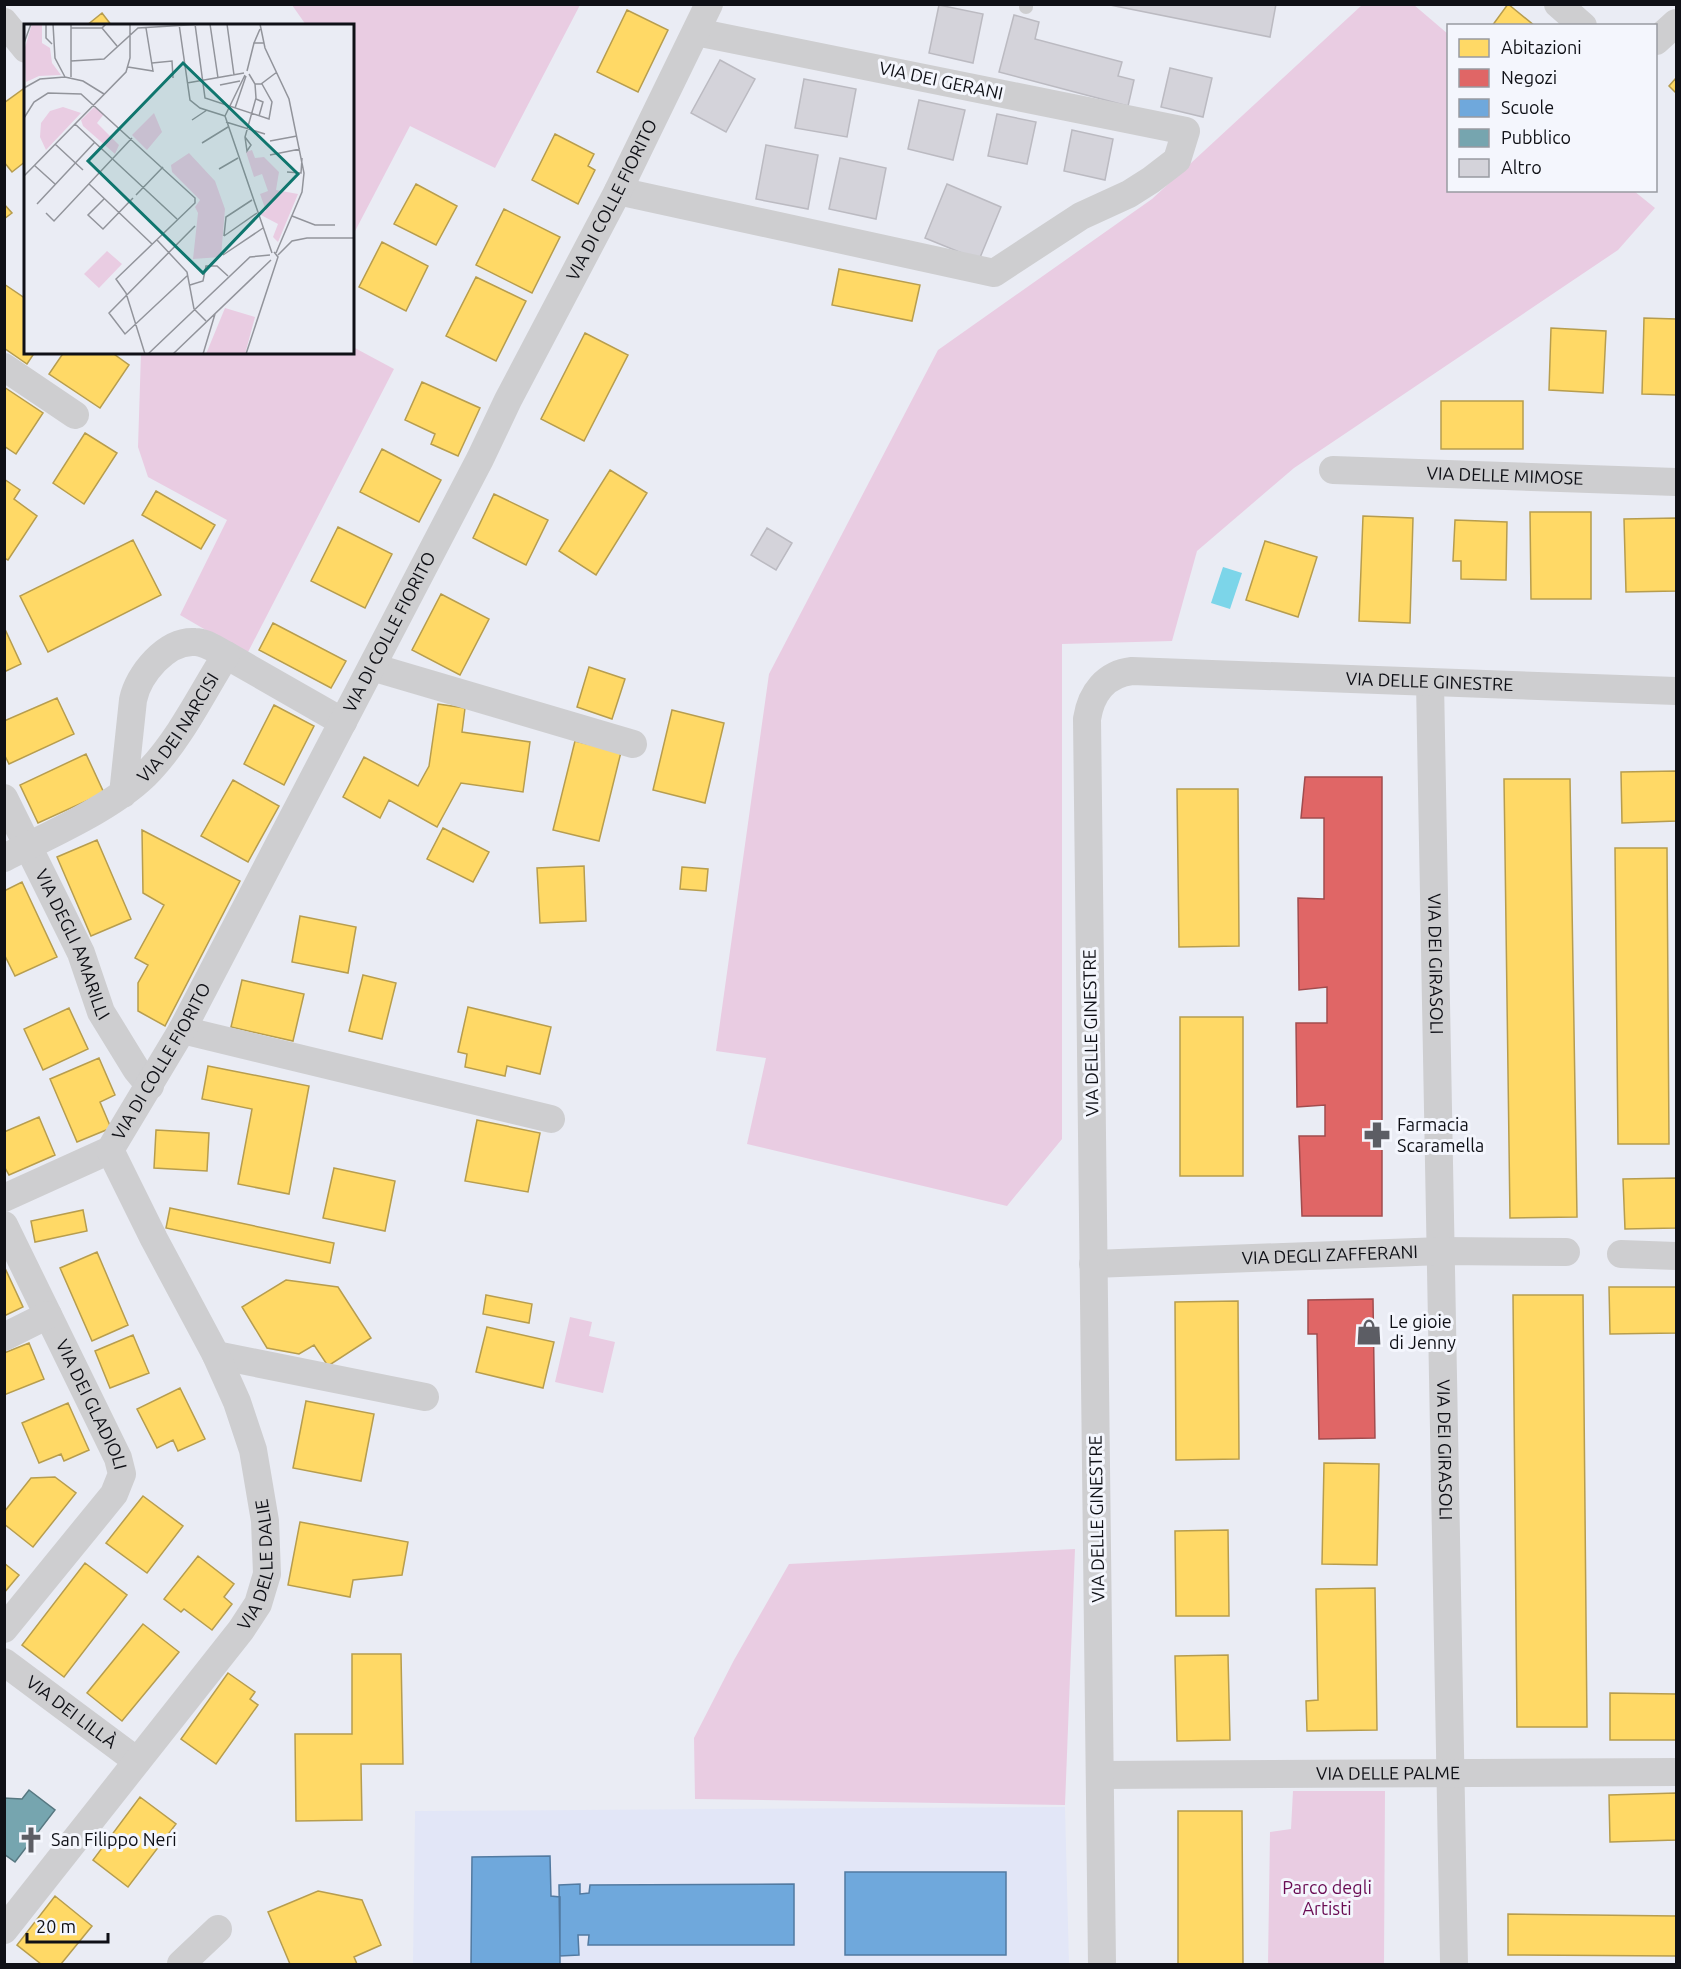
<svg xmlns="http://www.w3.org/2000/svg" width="1681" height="1969" viewBox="0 0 1681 1969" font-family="Ubuntu,sans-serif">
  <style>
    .built { fill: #e2e6f7 }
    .green { fill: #e9cce2 }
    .water { fill: #7cd5e9 }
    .homes { fill: #ffd966; stroke: #b79d4e; stroke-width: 1.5 }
    .shops { fill: #e06666; stroke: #a14c4e; stroke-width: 1.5 }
    .schools { fill: #6fa8dc; stroke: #527aa1; stroke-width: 1.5 }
    .public { fill: #76a5af; stroke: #577881; stroke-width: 1.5 }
    .building { fill: #d4d3da; stroke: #bbbac1; stroke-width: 1.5 }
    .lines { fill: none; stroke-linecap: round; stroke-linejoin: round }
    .lane { stroke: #ceced0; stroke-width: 14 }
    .street { stroke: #ceced0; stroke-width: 28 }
    .labels { text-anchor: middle; stroke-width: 6; stroke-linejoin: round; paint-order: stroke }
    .street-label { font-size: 18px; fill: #0f1016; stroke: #f4f6fd }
    .poi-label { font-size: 18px; fill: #0f1016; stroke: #f4f6fd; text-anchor: start }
    .park-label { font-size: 18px; fill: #690b53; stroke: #f4f6fd }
    .inset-road { fill: none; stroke: #92949b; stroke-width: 1.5 }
    .view { fill: #0f766e; fill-opacity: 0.15; stroke: #0f766e; stroke-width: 3 }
    .inset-edge { fill: none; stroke: #0f1016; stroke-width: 3 }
  </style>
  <rect width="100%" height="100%" fill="#eaecf4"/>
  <path class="built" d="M 1065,1807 L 1069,1964 L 413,1964 L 415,1811 Z"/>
  <path class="green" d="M 292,5 L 580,5 L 495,168 L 410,126 L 353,235 L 352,26 L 306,25 Z
    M 1362,5 L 1414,5 L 1448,34 L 1448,190 L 1634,191 L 1655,208 L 1618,250 L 1294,468 L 1197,551 L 1172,641 L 1062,644 L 1062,1139 L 1007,1206 L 747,1144 L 766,1058 L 716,1051 L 769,674 L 938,350 L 1152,199 Z
    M 353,347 L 394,369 L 247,654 L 180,615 L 227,520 L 148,477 L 138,447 L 141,353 L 352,352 Z
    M 570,1317 L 592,1322 L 589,1336 L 615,1342 L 603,1393 L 555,1382 Z
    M 1075,1549 L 1065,1805 L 695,1799 L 694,1738 L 734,1660 L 789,1564 Z
    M 1293,1791 L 1385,1791 L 1384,1964 L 1268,1964 L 1270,1832 L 1291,1829 Z"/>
  <path class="water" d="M 1223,567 L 1242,573 L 1230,609 L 1211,603 Z"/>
  <path class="homes" d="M 1508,4 L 1535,26 L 1492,26 Z
    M 627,10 L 668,30 L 638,92 L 597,72 Z
    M 102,13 L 112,26 L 86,26 Z
    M 1676,78 L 1676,93 L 1669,86 Z
    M 26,87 L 26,161 L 12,172 L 4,162 L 4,103 Z
    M 555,134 L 594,154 L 588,166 L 595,170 L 578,204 L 532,180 Z
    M 416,184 L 457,206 L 436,245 L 394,224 Z
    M 4,204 L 12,213 L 4,219 Z
    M 504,209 L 560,237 L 532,293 L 476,265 Z
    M 382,242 L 428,266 L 406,311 L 359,287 Z
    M 839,269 L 920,285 L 912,321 L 832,305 Z
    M 476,277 L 526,301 L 496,361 L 446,336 Z
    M 4,284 L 26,299 L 26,352 L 35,352 L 27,364 L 4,348 Z
    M 1644,318 L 1676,319 L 1676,395 L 1642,394 Z
    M 1551,328 L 1606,331 L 1603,393 L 1549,390 Z
    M 585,333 L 628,355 L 584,441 L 541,419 Z
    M 64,352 L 111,352 L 129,365 L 100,408 L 49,374 Z
    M 422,382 L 480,408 L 458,456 L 431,444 L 435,434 L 405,420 Z
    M 4,387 L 43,413 L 16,454 L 4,446 Z
    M 1441,401 L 1523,401 L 1523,449 L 1441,449 Z
    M 85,433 L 117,453 L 84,504 L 53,483 Z
    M 382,449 L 441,480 L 419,522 L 360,492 Z
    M 610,470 L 647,493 L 596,575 L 559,551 Z
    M 4,479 L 20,490 L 14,499 L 37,516 L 8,560 L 4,558 Z
    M 156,491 L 215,525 L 201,549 L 142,515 Z
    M 494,494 L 548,520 L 526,565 L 473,538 Z
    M 1530,512 L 1591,512 L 1591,599 L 1531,599 Z
    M 1363,516 L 1413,518 L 1410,623 L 1359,621 Z
    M 1676,518 L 1676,591 L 1626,592 L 1624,519 Z
    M 1455,520 L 1507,522 L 1506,580 L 1461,579 L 1461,561 L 1453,561 Z
    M 338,527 L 392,554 L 365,608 L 311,581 Z
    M 133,540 L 161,595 L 48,652 L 20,596 Z
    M 1265,541 L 1317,557 L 1298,617 L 1246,600 Z
    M 441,594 L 489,619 L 460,675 L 412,650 Z
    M 273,623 L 346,661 L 331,688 L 259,650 Z
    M 4,627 L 21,664 L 4,672 Z
    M 589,667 L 625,679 L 612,719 L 577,707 Z
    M 57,698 L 74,734 L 9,764 L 4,754 L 4,721 Z
    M 438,704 L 465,708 L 462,732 L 530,742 L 523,792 L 461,783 L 437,827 L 389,800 L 380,818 L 343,797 L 364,757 L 418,786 L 429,766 Z
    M 274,705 L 314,726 L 284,785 L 244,764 Z
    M 672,710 L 724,723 L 705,803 L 653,790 Z
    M 575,741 L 621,752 L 599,841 L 553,830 Z
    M 86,754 L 104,793 L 38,823 L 20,785 Z
    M 1676,771 L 1676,821 L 1622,823 L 1621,772 Z
    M 1504,779 L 1570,779 L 1577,1217 L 1510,1218 Z
    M 233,780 L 279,806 L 248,862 L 201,836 Z
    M 1177,789 L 1238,789 L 1239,946 L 1179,947 Z
    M 443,828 L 489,852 L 473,882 L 427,859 Z
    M 142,830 L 240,881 L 165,1026 L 138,1011 L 138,983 L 148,965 L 135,958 L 164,905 L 143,893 Z
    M 97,840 L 131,919 L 91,936 L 57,857 Z
    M 1615,848 L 1667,848 L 1669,1144 L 1618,1144 Z
    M 584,866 L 586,921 L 540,923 L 537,868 Z
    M 682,867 L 708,869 L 706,891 L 680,889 Z
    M 22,882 L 57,957 L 15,976 L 4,954 L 4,891 Z
    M 300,916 L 356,927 L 348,973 L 292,962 Z
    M 363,975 L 396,983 L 382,1039 L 349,1031 Z
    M 242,980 L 304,994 L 293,1041 L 231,1027 Z
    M 468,1007 L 551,1027 L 540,1074 L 507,1066 L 505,1076 L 465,1067 L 467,1054 L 458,1052 Z
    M 69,1008 L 88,1049 L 43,1070 L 24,1029 Z
    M 1180,1017 L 1243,1017 L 1243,1176 L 1180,1176 Z
    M 99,1058 L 115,1095 L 100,1102 L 111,1128 L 77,1142 L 50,1079 Z
    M 208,1066 L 309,1086 L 289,1194 L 238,1184 L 252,1109 L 202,1099 Z
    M 39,1117 L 55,1155 L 9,1175 L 4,1166 L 4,1132 Z
    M 477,1120 L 540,1133 L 528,1192 L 465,1181 Z
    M 156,1130 L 209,1133 L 207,1171 L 154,1168 Z
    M 334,1168 L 395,1181 L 385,1231 L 323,1218 Z
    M 1676,1178 L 1676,1228 L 1625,1229 L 1623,1179 Z
    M 170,1208 L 334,1243 L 330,1263 L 166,1228 Z
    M 83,1210 L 87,1231 L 35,1242 L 31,1221 Z
    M 97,1252 L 128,1325 L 92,1341 L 60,1268 Z
    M 4,1266 L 23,1307 L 4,1316 Z
    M 286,1280 L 338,1287 L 371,1338 L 328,1366 L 314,1345 L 299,1354 L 267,1348 L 242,1307 Z
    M 1609,1287 L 1676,1287 L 1676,1333 L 1610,1334 Z
    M 486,1295 L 532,1304 L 529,1323 L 483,1314 Z
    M 1513,1295 L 1583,1295 L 1587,1727 L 1517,1727 Z
    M 1238,1301 L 1239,1459 L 1176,1460 L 1175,1302 Z
    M 487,1327 L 554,1342 L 543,1388 L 476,1372 Z
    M 133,1335 L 149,1373 L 110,1388 L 95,1351 Z
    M 29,1343 L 44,1379 L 4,1395 L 4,1353 Z
    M 180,1388 L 205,1439 L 178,1451 L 173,1440 L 157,1448 L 137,1409 Z
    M 306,1401 L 374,1414 L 361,1481 L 293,1468 Z
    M 68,1403 L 89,1450 L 64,1461 L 61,1454 L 39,1463 L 22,1423 Z
    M 1324,1463 L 1379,1464 L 1377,1565 L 1322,1564 Z
    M 55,1477 L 76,1493 L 33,1547 L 4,1524 L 4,1512 L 31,1478 Z
    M 143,1496 L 183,1526 L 147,1573 L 106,1543 Z
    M 300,1522 L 408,1542 L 402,1575 L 353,1580 L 350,1597 L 288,1585 Z
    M 1228,1530 L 1229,1616 L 1176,1616 L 1175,1531 Z
    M 198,1556 L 234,1584 L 224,1597 L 232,1604 L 212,1630 L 184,1609 L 181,1612 L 164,1599 Z
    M 4,1563 L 19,1575 L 4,1593 Z
    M 85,1563 L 127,1595 L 64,1677 L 22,1645 Z
    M 1375,1588 L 1377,1730 L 1307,1731 L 1306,1701 L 1318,1700 L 1316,1589 Z
    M 143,1624 L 179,1652 L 122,1721 L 87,1693 Z
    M 352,1654 L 401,1654 L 403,1764 L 361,1764 L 362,1820 L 296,1821 L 295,1734 L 352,1734 Z
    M 1228,1655 L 1230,1740 L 1177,1741 L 1175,1656 Z
    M 228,1673 L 255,1692 L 250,1699 L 258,1705 L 216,1764 L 181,1739 Z
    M 1610,1693 L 1676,1694 L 1676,1740 L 1610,1740 Z
    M 1676,1793 L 1676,1840 L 1610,1842 L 1609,1795 Z
    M 140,1797 L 176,1824 L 128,1887 L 93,1860 Z
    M 1178,1811 L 1242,1811 L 1243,1964 L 1178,1964 Z
    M 318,1891 L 362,1900 L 381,1945 L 354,1957 L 357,1964 L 290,1964 L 268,1912 Z
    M 55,1896 L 92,1926 L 61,1964 L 41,1964 L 17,1945 Z
    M 1508,1914 L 1676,1916 L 1676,1956 L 1508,1955 Z"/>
  <path class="shops" d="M 1305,777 L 1382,777 L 1382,1216 L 1302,1216 L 1299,1136 L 1325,1136 L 1325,1105 L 1297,1107 L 1296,1023 L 1327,1023 L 1327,987 L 1299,990 L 1298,898 L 1324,899 L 1324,818 L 1301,818 Z
    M 1373,1299 L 1375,1438 L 1319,1439 L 1317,1334 L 1308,1334 L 1308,1300 Z"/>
  <path class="schools" d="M 550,1856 L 551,1896 L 560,1897 L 560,1964 L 471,1964 L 472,1857 Z
    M 845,1872 L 1006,1872 L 1006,1955 L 845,1955 Z
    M 580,1884 L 580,1894 L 589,1893 L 590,1885 L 794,1884 L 794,1945 L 588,1945 L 589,1935 L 578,1935 L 579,1955 L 560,1956 L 559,1885 Z"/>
  <path class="public" d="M 29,1790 L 55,1810 L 15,1862 L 4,1854 L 4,1798 L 22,1799 Z"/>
  <path class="building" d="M 1105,4 L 1276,4 L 1270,37 Z
    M 939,5 L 983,14 L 973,63 L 929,53 Z
    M 1014,15 L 1039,22 L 1035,39 L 1122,62 L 1118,76 L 1134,80 L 1128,106 L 999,72 Z
    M 720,60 L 755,79 L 726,132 L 691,113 Z
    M 1170,68 L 1212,78 L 1203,117 L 1161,107 Z
    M 804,79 L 856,89 L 847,137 L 795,128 Z
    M 919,100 L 965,110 L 953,160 L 908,149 Z
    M 997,114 L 1036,122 L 1027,164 L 988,156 Z
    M 1072,130 L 1113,139 L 1105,180 L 1064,171 Z
    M 766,145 L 818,155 L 808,209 L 756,199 Z
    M 840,158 L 886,168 L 876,219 L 829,209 Z
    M 947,184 L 1001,207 L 979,260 L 925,238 Z
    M 767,528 L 792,543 L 776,570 L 751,555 Z"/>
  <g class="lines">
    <path class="lane" d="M 1026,7 L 1026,4"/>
    <g class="street">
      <path d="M 1558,4 L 1583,26"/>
      <path d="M 4,22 L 26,49"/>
      <path d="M 1656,41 L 1676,23"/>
      <path d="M 618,191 L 994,273 L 1081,216 L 1129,194 L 1151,180 L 1177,160 L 1186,131 L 696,32"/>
      <path d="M 4,367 L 75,415"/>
      <path id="s1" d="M 1333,470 L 1676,482"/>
      <path d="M 226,655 L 343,722"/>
      <path d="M 372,667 L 633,744"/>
      <path id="s2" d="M 1430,682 L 1454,1964"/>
      <path id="s3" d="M 4,798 L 81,953 L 101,1012 L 136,1069 L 150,1086"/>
      <path id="s4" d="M 4,858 C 49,835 117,806 150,770 C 181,737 202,693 226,655 C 216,650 206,642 195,642 C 166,640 138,675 133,700 L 123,794"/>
      <path d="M 182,1030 L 551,1119"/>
      <path id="s5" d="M 4,1198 L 110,1150 L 182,1030 L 480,459 L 508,400 L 618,191 L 709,4"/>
      <path id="s6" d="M 4,1225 L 118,1458 L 122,1474 L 114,1494 L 4,1629"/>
      <path d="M 1621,1254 L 1676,1256"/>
      <path id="s7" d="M 1093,1264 L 1442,1251 L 1566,1252"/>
      <path d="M 4,1337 L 48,1315"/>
      <path d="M 216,1355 L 425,1397"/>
      <path id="s8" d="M 4,1662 L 137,1761"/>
      <path id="s9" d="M 1100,1775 L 1676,1772"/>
      <path id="s10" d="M 4,1930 L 241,1630 L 258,1604 L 267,1574 L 265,1521 L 253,1450 L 237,1402 L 216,1355 L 154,1239 L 110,1150"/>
      <path d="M 181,1964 L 218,1929"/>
      <path id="s11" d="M 1102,1964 L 1087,719 C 1091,693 1106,674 1132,671 L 1676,691"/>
    </g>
  </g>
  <defs>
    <g id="pharmacy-bare" transform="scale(2.07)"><path d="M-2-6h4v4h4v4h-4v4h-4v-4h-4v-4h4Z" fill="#5c5d64" stroke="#f4f6fd" stroke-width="2.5" paint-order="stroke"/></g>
    <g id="shop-bare" transform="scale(2.07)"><path d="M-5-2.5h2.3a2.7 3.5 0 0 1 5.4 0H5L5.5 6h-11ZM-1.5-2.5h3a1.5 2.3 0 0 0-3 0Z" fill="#5c5d64" stroke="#f4f6fd" stroke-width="2.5" paint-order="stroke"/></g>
    <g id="church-bare" transform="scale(2.07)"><path d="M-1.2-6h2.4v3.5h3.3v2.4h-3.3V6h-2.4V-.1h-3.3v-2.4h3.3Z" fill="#5c5d64" stroke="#f4f6fd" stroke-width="2.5" paint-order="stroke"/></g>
  </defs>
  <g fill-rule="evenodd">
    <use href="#pharmacy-bare" x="1377" y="1135"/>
    <use href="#shop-bare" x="1369" y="1332"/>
    <use href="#church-bare" x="31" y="1840"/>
  </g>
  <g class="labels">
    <g class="street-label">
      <text transform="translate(941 81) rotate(12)" y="6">VIA DEI GERANI</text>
      <text dy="6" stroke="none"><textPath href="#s5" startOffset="1191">VIA DI COLLE FIORITO</textPath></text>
      <text dy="6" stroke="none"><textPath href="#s1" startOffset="172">VIA DELLE MIMOSE</textPath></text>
      <text dy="6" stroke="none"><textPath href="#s5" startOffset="705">VIA DI COLLE FIORITO</textPath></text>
      <text dy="6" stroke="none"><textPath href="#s11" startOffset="1614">VIA DELLE GINESTRE</textPath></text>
      <text dy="6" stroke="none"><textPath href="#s4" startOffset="222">VIA DEI NARCISI</textPath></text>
      <text dy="6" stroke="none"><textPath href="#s3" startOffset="162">VIA DEGLI AMARILLI</textPath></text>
      <text dy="6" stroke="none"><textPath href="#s2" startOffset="282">VIA DEI GIRASOLI</textPath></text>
      <text transform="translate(1091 1033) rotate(-91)" y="6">VIA DELLE GINESTRE</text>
      <text dy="6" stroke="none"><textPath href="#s5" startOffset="219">VIA DI COLLE FIORITO</textPath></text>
      <text dy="6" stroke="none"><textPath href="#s7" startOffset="237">VIA DEGLI ZAFFERANI</textPath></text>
      <text dy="6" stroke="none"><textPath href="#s6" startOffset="200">VIA DEI GLADIOLI</textPath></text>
      <text dy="6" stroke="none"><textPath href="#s2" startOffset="768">VIA DEI GIRASOLI</textPath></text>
      <text transform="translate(1097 1519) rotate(-91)" y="6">VIA DELLE GINESTRE</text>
      <text dy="6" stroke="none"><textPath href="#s10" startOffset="452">VIA DELLE DALIE</textPath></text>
      <text dy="6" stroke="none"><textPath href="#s8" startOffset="84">VIA DEI LILLÀ</textPath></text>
      <text dy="6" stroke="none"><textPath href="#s9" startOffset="288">VIA DELLE PALME</textPath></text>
    </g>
    <g class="poi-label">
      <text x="1397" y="1131">Farmacia<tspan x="1397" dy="21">Scaramella</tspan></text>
      <text x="1389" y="1328">Le gioie<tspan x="1389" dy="21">di Jenny</tspan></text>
      <text x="51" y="1846">San Filippo Neri</text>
    </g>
    <g class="park-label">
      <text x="1327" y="1894">Parco degli<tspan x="1327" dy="21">Artisti</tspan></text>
    </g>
  </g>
  <g transform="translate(24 24)">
    <rect width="330" height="330" fill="#eaecf4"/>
    <path d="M 8,0 L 18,0 L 18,19 L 26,24 L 28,39 L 37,51 L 15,52 L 2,58 L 0,27 ZM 71,82 L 80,90 L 73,99 L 95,121 L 91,130 L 59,102 L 57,96 ZM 39,83 L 57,89 L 22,126 L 16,113 L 17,99 L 26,87 ZM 130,89 L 138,108 L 123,126 L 108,111 ZM 228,126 L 231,134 L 240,133 L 255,148 L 252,166 L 274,170 L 254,218 L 249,213 L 254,200 L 235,190 L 242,187 L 236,170 L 244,167 L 238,150 L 230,153 L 222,128 ZM 165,129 L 191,157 L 201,185 L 197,233 L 169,235 L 174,189 L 171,183 L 176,176 L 148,148 L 147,141 ZM 83,227 L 98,240 L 75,264 L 60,250 ZM 201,284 L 231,293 L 221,330 L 182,330 Z" fill="#e9cce2"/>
    <path class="inset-road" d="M 22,0 L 22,14 L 28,20M 29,0 L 31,34 L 41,53M 155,0 L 166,76 L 176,84 L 201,92M 171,0 L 181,74 L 245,95 L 248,78 L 238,60M 186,0 L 194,54M 203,0 L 210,51M 236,0 L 241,24 L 265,75 L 280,149 L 278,168 L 252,229M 47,4 L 78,4 L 82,0M 78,4 L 93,22M 236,5 L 230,19 L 240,19M 0,19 L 7,0M 47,37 L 80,35 L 114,4 L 180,0M 128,39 L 148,37 L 149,54M 104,43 L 129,47 L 122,4M 223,47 L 230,19M 221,51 L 201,92 L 248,229M 47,53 L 47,0M 163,59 L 220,49M 231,60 L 237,60 L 253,48M 196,61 L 216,57M 0,64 L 16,55 L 41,53 L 59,57 L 80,70M 232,75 L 239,78 L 235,92M 211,84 L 222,52M 0,94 L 10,78 L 24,69 L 57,70 L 171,174 L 171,179 L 92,255 L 102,269 L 121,330M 168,96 L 183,86M 202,98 L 241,110M 51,100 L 153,195M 221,113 L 227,121 L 223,127 L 221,113 L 232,74 L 231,60 L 225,50M 246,117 L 273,112M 178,119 L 204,103M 31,120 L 59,146M 246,131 L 276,125M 10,141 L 31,160M 195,145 L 214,134M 263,148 L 277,149 L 278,134M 0,152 L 102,48 L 106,34 L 106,0M 65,160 L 128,220M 112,171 L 139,143M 80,175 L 64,191 L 79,205 L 109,174M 13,180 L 71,118M 22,189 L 30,197 L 108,114M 268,192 L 291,201 L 311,201M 200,212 L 202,193 L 228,176M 200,212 L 233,189M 133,216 L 163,248 L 170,285 L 182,297M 199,231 L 239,204M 254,231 L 268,217 L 283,214 L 330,214M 164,251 L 101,310 L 85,289 L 171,202M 166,261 L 179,257 L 182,242 L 193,242 L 204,252M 124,330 L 226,233 L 246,231M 149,330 L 247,236M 179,330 L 191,290M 222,330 L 254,233 L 250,228"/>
    <path class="view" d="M 159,39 L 274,150 L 179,249 L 64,137 Z"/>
    <rect width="330" height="330" class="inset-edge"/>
  </g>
  <rect width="1681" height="1969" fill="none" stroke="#0f1016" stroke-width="12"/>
  <rect x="1447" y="24" width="210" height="168" fill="#f4f6fd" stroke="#989aa1" stroke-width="1.5"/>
  <rect x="1459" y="39" width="30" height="18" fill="#ffd966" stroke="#989aa1" stroke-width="1.5"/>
  <text x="1501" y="54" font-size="18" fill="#0f1016">Abitazioni</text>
  <rect x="1459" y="69" width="30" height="18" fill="#e06666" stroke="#989aa1" stroke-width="1.5"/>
  <text x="1501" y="84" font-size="18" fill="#0f1016">Negozi</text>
  <rect x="1459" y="99" width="30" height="18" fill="#6fa8dc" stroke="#989aa1" stroke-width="1.5"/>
  <text x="1501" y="114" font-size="18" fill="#0f1016">Scuole</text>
  <rect x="1459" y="129" width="30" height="18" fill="#76a5af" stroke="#989aa1" stroke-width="1.5"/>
  <text x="1501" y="144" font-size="18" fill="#0f1016">Pubblico</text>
  <rect x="1459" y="159" width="30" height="18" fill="#d4d3da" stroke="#989aa1" stroke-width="1.5"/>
  <text x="1501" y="174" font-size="18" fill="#0f1016">Altro</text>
  <path d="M27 1933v9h81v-9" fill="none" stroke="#0f1016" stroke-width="3"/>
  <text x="36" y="1933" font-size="18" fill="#0f1016" stroke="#f4f6fd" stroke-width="4.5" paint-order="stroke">20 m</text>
</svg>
